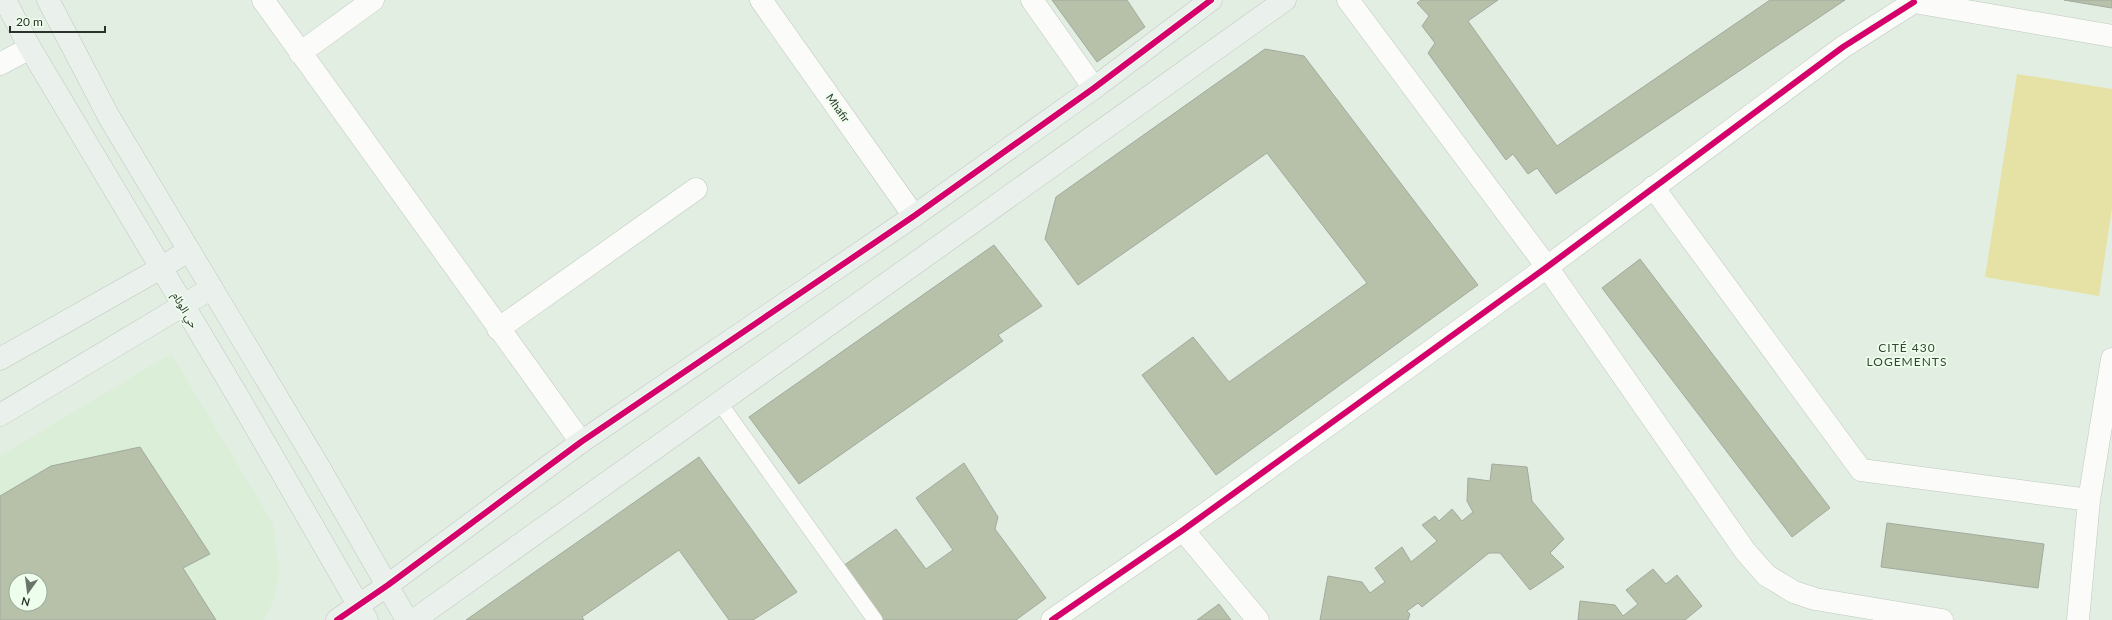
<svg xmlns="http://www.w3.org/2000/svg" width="2112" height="620" viewBox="0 0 2112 620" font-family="Lato,'Noto Sans Arabic',sans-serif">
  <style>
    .built { fill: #daeed8; fill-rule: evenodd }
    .green { fill: #e6e2a5 }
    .building { fill: #b7c1a9; stroke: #a2a99e; fill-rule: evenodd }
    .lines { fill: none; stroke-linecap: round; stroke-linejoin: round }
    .lane-casing { stroke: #bfc8be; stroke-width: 16 }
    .street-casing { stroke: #bfc8be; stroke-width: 23 }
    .secondary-casing { stroke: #bfc8be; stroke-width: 23 }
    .lane { stroke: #fbfcfa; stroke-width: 15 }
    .street { stroke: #fbfcfa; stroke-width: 22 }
    .secondary { stroke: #eaf0ec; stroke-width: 22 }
    .cycleway-casing { stroke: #edffec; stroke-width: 8 }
    .cycleway { stroke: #d6006c; stroke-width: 6 }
    .labels { text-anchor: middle; stroke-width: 3.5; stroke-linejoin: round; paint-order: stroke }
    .street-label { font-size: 11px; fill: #2a322a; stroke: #edffec }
    .neighbourhood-label { font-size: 12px; letter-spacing: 1px; fill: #354634; stroke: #edffec }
  </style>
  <rect width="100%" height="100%" fill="#e2eee1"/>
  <path class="built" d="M 171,354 L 273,524 L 279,572 L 275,597 L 264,620 L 0,620 L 0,456 ZM 16,580 L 40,580 L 40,604 L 16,604 Z"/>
  <path class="green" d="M 2017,74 L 2112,89 L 2112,208 L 2099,296 L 1985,277 Z"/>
  <path class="building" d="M 1052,0 L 1127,0 L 1145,27 L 1097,62 Z
    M 1421,0 L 1498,0 L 1468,21 L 1557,146 L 1770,0 L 1845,0 L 1556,194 L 1537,168 L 1528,174 L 1513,154 L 1506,160 L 1428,53 L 1435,43 L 1422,26 L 1429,16 L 1417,3 Z
    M 2064,0 L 2112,0 L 2112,8 Z
    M 1265,49 L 1304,56 L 1478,285 L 1216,475 L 1142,375 L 1193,337 L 1229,382 L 1367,283 L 1267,153 L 1078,285 L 1045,239 L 1056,197 Z
    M 994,245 L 1042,306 L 998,335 L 1003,341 L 799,484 L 749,417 Z
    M 1640,259 L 1830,508 L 1792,537 L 1602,288 Z
    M 140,447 L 210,554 L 183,568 L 216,620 L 0,620 L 0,496 L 51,466 ZM 16,580 L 40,580 L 40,604 L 16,604 Z
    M 699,457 L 797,592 L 753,620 L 729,620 L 679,550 L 582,617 L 584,620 L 466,620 Z
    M 964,463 L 998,517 L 995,529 L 1046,598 L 1016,620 L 882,620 L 843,566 L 896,529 L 926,569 L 953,550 L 916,498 Z
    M 1492,464 L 1527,467 L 1532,501 L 1564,539 L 1550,553 L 1564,567 L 1530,590 L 1500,553 L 1489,553 L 1422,607 L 1418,603 L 1407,611 L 1410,614 L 1408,620 L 1320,620 L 1328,576 L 1362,582 L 1370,593 L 1385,582 L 1375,568 L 1402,547 L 1411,562 L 1437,541 L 1422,525 L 1435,516 L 1439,521 L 1452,509 L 1462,521 L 1473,512 L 1467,501 L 1468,478 L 1490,481 Z
    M 1887,523 L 2044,544 L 2038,588 L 1881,567 Z
    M 1653,569 L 1666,584 L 1677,575 L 1702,606 L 1685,620 L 1578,620 L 1580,601 L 1615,605 L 1623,616 L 1638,604 L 1626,590 Z
    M 1219,604 L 1231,620 L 1197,620 Z"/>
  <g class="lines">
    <g class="lane-casing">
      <path id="lane" d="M 719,402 L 875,620"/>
    </g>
    <g class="street-casing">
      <path id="street" d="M 263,0 L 581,442
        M 761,0 L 914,216
        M 1032,0 L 1094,88
        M 1348,0 L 1547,267 L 1745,551 L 1766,575 L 1794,592 L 1815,599 L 1942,620
        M 1913,0 L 1914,2 L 2112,36
        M 300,53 L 373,0
        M 0,64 L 30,48
        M 1653,187 L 1861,470 L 2089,500
        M 498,329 L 696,189
        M 1183,530 L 1258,620
        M 1052,620 L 1183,530 L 1547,267 L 1843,47 L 1914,2
        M 2078,620 L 2089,500 L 2112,359"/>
    </g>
    <g class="secondary-casing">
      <path id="secondary" d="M 5,0 L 30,48 L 240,400 L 367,620
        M 48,0 L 109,117 L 319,467 L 407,620
        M 0,359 L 161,268 L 189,250
        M 0,415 L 212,288
        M 337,620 L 388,585 L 581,442 L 914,216 L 1094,88 L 1211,0
        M 414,620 L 1285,0"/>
    </g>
    <use href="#lane" class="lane"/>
    <use href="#street" class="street"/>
    <use href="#secondary" class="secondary"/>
    <g class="cycleway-casing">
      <path id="cycleway" d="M 337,620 L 388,585 L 581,442 L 914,216 L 1094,88 L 1211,0
        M 1052,620 L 1183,530 L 1547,267 L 1843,47 L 1914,2"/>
    </g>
    <use href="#cycleway" class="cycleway"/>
  </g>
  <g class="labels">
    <g class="street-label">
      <text transform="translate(838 108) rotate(55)" y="4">Mhafir</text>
      <text transform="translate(185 310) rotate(60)" y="4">حي الوئام</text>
    </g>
    <g class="neighbourhood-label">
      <text x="1907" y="352">CITÉ 430<tspan x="1907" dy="14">LOGEMENTS</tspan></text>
    </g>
  </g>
  <g transform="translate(28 592) rotate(194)"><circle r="19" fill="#edffec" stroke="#9fad9e"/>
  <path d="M0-3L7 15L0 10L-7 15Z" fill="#6a746a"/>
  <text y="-6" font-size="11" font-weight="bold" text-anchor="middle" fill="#2a322a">N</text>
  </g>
  <path d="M10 26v6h95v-6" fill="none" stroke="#2a322a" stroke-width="2"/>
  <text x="16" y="26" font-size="12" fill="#2a322a" stroke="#edffec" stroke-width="3" paint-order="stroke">20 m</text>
</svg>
